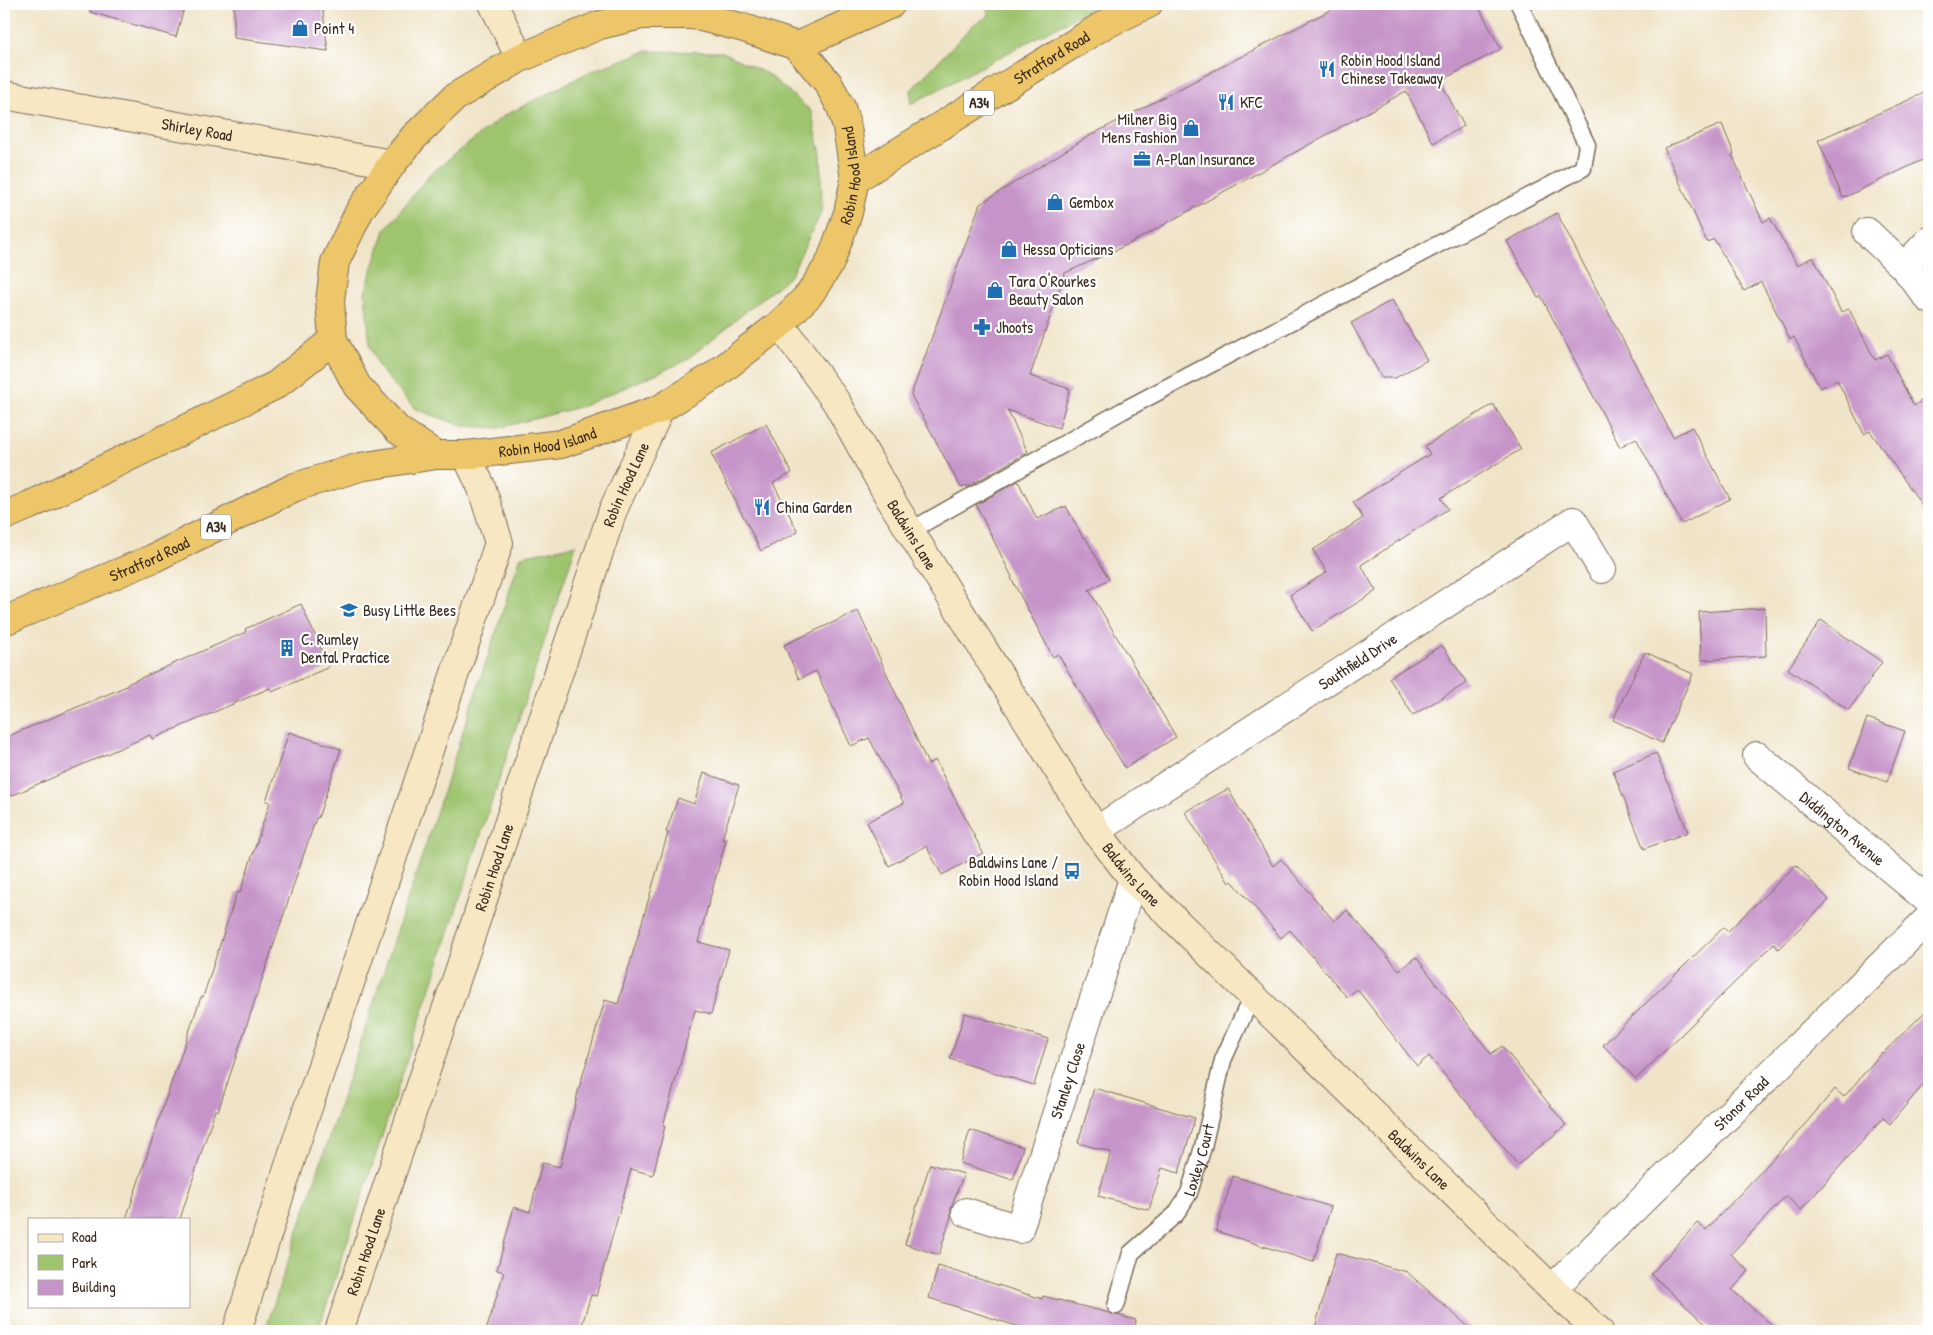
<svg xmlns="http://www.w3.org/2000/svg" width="1933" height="1335" viewBox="0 0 1933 1335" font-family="'Patrick Hand',sans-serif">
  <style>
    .green { fill: #9ec46e; stroke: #6c7746 }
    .building { fill: #c694c9 }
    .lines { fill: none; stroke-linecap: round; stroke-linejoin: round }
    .lane-casing { stroke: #7a6b5a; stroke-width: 19 }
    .street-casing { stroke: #7a6b5a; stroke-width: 30 }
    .secondary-casing { stroke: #7a6b5a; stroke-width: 30 }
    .highway-casing { stroke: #7a6b5a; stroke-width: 30 }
    .lane { stroke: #fff; stroke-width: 16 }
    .street { stroke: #fff; stroke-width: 28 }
    .secondary { stroke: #f7e8c3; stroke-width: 28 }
    .highway { stroke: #ecc669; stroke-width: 28 }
    .labels { text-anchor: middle; stroke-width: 4.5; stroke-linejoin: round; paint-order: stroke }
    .shield { fill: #fff; stroke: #766a62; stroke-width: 1 }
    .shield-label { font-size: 15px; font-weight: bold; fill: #3b2a1e }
    .poi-label { font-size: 16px; fill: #3b2a1e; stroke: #fff; text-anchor: start }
    .street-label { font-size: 16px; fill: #3b2a1e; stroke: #fff }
  </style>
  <rect width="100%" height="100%" fill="#fff"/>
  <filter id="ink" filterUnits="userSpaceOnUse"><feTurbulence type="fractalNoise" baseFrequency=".02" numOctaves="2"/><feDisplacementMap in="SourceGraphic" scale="10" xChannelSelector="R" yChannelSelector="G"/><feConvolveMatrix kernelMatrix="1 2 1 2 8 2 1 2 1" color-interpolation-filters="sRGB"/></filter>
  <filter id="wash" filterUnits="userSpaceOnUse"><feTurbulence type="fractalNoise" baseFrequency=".0096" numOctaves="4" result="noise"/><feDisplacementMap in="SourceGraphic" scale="20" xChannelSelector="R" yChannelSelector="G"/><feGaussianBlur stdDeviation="1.12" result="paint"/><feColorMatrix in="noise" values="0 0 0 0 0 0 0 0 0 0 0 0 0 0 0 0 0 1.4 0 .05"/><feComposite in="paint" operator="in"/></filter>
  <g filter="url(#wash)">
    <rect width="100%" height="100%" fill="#f0e4c8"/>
    <path class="green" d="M 985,4 L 1100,4 L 911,104 L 911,90 L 973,25 L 989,16 Z
      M 647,51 L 723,52 L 769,75 L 811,111 L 821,154 L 822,211 L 790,276 L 685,361 L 583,406 L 499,428 L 463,426 L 415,409 L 379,368 L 370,346 L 365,292 L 385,230 L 429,175 L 502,117 L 591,71 Z
      M 576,545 L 318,1331 L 265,1331 L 521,556 Z"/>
    <g id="blocks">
      <path class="building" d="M 91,4 L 185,4 L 176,37 L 90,12 Z
        M 234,4 L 322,4 L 328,51 L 234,38 Z
        M 1342,4 L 1477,4 L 1501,49 L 1440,81 L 1464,126 L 1433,143 L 1406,91 L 1129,244 L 1065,273 L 1030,376 L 1070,389 L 1059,428 L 1007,410 L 1028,452 L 967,487 L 966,485 L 961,488 L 911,395 L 980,204 L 1089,136 Z
        M 1929,91 L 1929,157 L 1843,198 L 1818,140 Z
        M 1722,124 L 1734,154 L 1732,155 L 1763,222 L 1770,218 L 1797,265 L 1813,257 L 1841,312 L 1849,309 L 1875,360 L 1887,354 L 1914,406 L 1929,396 L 1929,515 L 1870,431 L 1864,434 L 1837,380 L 1820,388 L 1794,337 L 1790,339 L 1761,282 L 1744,291 L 1714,239 L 1707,242 L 1664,148 Z
        M 1557,213 L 1673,437 L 1692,427 L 1730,499 L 1682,524 L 1636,438 L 1620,447 L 1541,296 L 1538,298 L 1507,241 Z
        M 1392,300 L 1427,360 L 1395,378 L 1382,378 L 1351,323 Z
        M 1493,404 L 1521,449 L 1441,498 L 1448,509 L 1361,565 L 1376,591 L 1312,631 L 1290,595 L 1327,572 L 1313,550 L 1363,518 L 1353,502 L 1430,454 L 1425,446 Z
        M 766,424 L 792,473 L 773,483 L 798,532 L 761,551 L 711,453 Z
        M 1018,481 L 1037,519 L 1066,506 L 1083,538 L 1085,537 L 1109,579 L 1089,590 L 1176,737 L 1125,768 L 1058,654 L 1053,657 L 1011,578 L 1012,577 L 976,505 Z
        M 301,604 L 329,667 L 272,692 L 270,688 L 152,739 L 150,735 L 4,799 L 4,738 L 127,686 L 127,684 L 246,632 L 245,629 Z
        M 1765,608 L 1766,656 L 1701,660 L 1699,612 Z
        M 858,611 L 928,764 L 935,760 L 983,853 L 942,875 L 926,846 L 889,866 L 867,822 L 904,803 L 869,738 L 851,746 L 816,671 L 799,679 L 784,645 Z
        M 1821,620 L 1882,662 L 1849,710 L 1788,669 Z
        M 1442,645 L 1467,683 L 1413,715 L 1389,678 Z
        M 1645,652 L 1693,674 L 1662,743 L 1613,720 Z
        M 1867,718 L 1905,731 L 1887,782 L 1849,768 Z
        M 289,732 L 341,749 L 318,818 L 316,818 L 218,1111 L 215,1110 L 180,1219 L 126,1219 L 164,1104 L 201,997 L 203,997 L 237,892 L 240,893 L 270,802 L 266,801 Z
        M 1656,753 L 1688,832 L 1644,849 L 1613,771 Z
        M 704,773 L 739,785 L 722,839 L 726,840 L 698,942 L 729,950 L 711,1014 L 695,1010 L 663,1126 L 665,1126 L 653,1175 L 631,1169 L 596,1296 L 591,1295 L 580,1331 L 486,1331 L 504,1272 L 497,1270 L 514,1207 L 530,1212 L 542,1163 L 560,1167 L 579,1088 L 605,1000 L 618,1004 L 668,833 L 666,832 L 678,798 L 694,804 Z
        M 1228,789 L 1273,866 L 1281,859 L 1334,921 L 1347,910 L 1399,970 L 1416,957 L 1491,1054 L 1502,1046 L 1566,1125 L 1518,1165 L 1429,1056 L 1417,1066 L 1357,989 L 1347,997 L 1290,930 L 1281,938 L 1232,881 L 1229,883 L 1185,812 Z
        M 1796,865 L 1829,900 L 1778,949 L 1774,944 L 1636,1079 L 1603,1045 L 1724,927 L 1728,931 Z
        M 1929,1008 L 1929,1078 L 1890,1124 L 1883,1118 L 1801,1210 L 1786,1196 L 1731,1254 L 1749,1271 L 1732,1290 L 1779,1331 L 1713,1331 L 1651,1274 L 1697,1223 L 1706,1230 L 1800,1130 L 1835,1089 L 1844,1097 L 1882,1052 L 1883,1053 Z
        M 965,1013 L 1048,1039 L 1034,1085 L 950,1059 Z
        M 1094,1088 L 1195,1118 L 1179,1173 L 1162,1168 L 1149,1210 L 1098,1196 L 1111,1152 L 1078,1143 Z
        M 970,1130 L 1023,1147 L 1013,1180 L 960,1163 Z
        M 930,1164 L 964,1174 L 951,1207 L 951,1216 L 939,1255 L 905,1244 Z
        M 1233,1176 L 1331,1207 L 1313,1262 L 1216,1231 Z
        M 1336,1253 L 1407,1272 L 1473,1331 L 1314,1331 Z
        M 938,1266 L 1042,1299 L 1043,1296 L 1136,1320 L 1135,1331 L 1032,1331 L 929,1298 Z"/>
    </g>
  </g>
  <g filter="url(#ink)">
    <use href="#blocks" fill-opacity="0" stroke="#7a6b5a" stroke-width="1"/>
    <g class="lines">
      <g class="lane-casing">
        <g id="lane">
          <path d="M 910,531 L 1122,411 L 1583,168 L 1587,145 L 1519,4"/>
          <path id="s1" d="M 1116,1306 L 1131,1253 L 1176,1214 L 1189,1193 L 1203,1147 L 1223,1060 L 1252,996"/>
        </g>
      </g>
      <g class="street-casing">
        <g id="street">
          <path d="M 1867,232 L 1904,267"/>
          <path d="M 1929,241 L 1904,267 L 1929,299"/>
          <path id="s2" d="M 1757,756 L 1929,901"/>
          <path id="s3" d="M 1096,831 L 1573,521 L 1602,569"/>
          <path id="s4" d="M 966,1212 L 1019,1229 L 1133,879"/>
          <path id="s5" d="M 1552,1289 L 1929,918"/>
        </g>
      </g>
      <g class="secondary-casing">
        <g id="secondary">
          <path d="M 493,4 L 520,58"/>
          <path id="s6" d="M 4,95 L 392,164"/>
          <path id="s7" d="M 780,324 L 837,403 L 889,497 L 1096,831 L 1133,879 L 1552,1289 L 1599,1331"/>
          <path d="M 237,1331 L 297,1140 L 499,543 L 481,486 L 466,455"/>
          <path id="s8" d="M 339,1331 L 613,510 L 660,409"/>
        </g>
      </g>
      <g class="highway-casing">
        <g id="highway">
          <path d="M 797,46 L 891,4"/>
          <path id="s9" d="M 855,179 L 1102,26 L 1148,4"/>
          <path d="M 4,516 L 30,505 L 276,385 L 333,340"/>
          <path id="s10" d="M 4,621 L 154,558 L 295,487 L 360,467 L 436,455 L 466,455 L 561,444 L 660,409 L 715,375 L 780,324 L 809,295 L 830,263 L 848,213 L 855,179 L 847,127 L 841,107 L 828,83 L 797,46 L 744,28 L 693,15 L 642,15 L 600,25 L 520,58 L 455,97 L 414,137 L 392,164 L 360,210 L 335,262 L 330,301 L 333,340 L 357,386 L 398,430 L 436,455"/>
        </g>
      </g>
      <use href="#lane" class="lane"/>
      <use href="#street" class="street"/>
      <use href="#secondary" class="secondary"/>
      <use href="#highway" class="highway"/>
    </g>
  </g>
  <defs>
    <g id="shop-bare" transform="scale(1.35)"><path d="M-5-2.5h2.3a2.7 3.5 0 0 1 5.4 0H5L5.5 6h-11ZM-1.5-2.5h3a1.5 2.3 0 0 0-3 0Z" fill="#1f6fb2" stroke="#fff" stroke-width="2.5" paint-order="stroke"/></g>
    <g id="restaurant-bare" transform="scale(1.35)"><path d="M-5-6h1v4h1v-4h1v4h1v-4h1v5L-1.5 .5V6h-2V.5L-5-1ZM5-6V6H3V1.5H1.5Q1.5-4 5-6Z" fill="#1f6fb2" stroke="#fff" stroke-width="2.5" paint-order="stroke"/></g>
    <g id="office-bare" transform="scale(1.35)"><path d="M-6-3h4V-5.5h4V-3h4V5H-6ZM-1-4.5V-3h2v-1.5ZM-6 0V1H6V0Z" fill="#1f6fb2" stroke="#fff" stroke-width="2.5" paint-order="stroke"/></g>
    <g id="pharmacy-bare" transform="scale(1.35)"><path d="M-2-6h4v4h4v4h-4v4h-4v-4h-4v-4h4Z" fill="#1f6fb2" stroke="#fff" stroke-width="2.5" paint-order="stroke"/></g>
    <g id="school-bare" transform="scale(1.35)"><path d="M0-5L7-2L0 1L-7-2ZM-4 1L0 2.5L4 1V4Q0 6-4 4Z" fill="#1f6fb2" stroke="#fff" stroke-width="2.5" paint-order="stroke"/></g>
    <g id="building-bare" transform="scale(1.35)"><path d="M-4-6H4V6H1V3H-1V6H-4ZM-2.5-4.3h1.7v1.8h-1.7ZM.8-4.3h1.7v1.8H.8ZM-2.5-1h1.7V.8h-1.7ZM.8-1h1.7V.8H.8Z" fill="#1f6fb2" stroke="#fff" stroke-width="2.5" paint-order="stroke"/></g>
    <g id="bus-bare" transform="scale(1.35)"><path d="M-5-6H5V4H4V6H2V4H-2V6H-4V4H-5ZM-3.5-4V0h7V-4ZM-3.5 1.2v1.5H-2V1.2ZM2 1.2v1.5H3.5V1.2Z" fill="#1f6fb2" stroke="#fff" stroke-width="2.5" paint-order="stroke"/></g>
  </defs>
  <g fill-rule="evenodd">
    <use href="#shop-bare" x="300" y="28"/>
    <use href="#restaurant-bare" x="1327" y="69"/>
    <use href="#restaurant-bare" x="1226" y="102"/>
    <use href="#shop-bare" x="1191" y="128"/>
    <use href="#office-bare" x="1142" y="159"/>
    <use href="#shop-bare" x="1055" y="202"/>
    <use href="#shop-bare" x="1009" y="249"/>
    <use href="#shop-bare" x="995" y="290"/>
    <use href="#pharmacy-bare" x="982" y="327"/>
    <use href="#restaurant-bare" x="762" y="507"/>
    <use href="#school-bare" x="349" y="610"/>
    <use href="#building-bare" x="287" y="648"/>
    <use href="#bus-bare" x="1072" y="871"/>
  </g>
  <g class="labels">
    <g class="shield">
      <rect x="964" y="90.5" width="30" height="25" rx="4"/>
      <rect x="201" y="514.5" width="30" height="25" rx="4"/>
    </g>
    <g class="shield-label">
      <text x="979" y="108">A34</text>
      <text x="216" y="532">A34</text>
    </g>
    <g class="poi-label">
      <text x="314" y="34">Point 4</text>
      <text x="1341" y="66">Robin Hood Island<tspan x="1341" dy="18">Chinese Takeaway</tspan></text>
      <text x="1240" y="108">KFC</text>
      <text x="1177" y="125" text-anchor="end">Milner Big<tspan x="1177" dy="18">Mens Fashion</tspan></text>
      <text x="1156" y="165">A-Plan Insurance</text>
      <text x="1069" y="208">Gembox</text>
      <text x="1023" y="255">Hessa Opticians</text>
      <text x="1009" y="287">Tara O'Rourkes<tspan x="1009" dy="18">Beauty Salon</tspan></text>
      <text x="996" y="333">Jhoots</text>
      <text x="776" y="513">China Garden</text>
      <text x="363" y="616">Busy Little Bees</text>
      <text x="301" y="645">C. Rumley<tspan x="301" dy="18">Dental Practice</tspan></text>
      <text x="1058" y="868" text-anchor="end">Baldwins Lane /<tspan x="1058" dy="18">Robin Hood Island</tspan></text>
    </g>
    <g class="street-label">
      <text dy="6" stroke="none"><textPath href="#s9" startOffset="231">Stratford Road</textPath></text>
      <text dy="6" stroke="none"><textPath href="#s6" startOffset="196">Shirley Road</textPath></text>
      <text dy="6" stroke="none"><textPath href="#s10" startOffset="1014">Robin Hood Island</textPath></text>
      <text dy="6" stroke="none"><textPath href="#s10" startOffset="578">Robin Hood Island</textPath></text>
      <text dy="6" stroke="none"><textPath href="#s8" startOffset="894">Robin Hood Lane</textPath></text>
      <text dy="6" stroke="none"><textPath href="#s7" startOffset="249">Baldwins Lane</textPath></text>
      <text dy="6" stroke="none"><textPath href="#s10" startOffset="158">Stratford Road</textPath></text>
      <text dy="6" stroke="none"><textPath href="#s3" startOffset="312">Southfield Drive</textPath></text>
      <text dy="6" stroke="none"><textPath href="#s2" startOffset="112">Diddington Avenue</textPath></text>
      <text dy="6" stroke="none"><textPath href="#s8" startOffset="489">Robin Hood Lane</textPath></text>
      <text dy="6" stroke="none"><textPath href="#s7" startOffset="654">Baldwins Lane</textPath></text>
      <text dy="6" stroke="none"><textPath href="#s4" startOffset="212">Stanley Close</textPath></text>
      <text dy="6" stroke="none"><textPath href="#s5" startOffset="265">Stonor Road</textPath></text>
      <text dy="6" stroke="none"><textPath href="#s1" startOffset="174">Loxley Court</textPath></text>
      <text dy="6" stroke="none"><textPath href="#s7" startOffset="1059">Baldwins Lane</textPath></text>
      <text dy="6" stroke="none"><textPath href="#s8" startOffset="84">Robin Hood Lane</textPath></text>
    </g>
  </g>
  <rect width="1933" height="1335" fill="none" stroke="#fff" stroke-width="20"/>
  <rect x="28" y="1218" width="162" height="90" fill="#ffffff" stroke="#b1aaa5"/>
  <rect x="38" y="1234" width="25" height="8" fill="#f7e8c3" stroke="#b1aaa5"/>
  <text x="72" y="1242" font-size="15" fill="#3b2a1e">Road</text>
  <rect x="38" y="1255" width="25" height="15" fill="#9ec46e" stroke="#b1aaa5"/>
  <text x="72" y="1268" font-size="15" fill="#3b2a1e">Park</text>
  <rect x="38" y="1280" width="25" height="15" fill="#c694c9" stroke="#b1aaa5"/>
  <text x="72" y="1292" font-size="15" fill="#3b2a1e">Building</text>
</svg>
